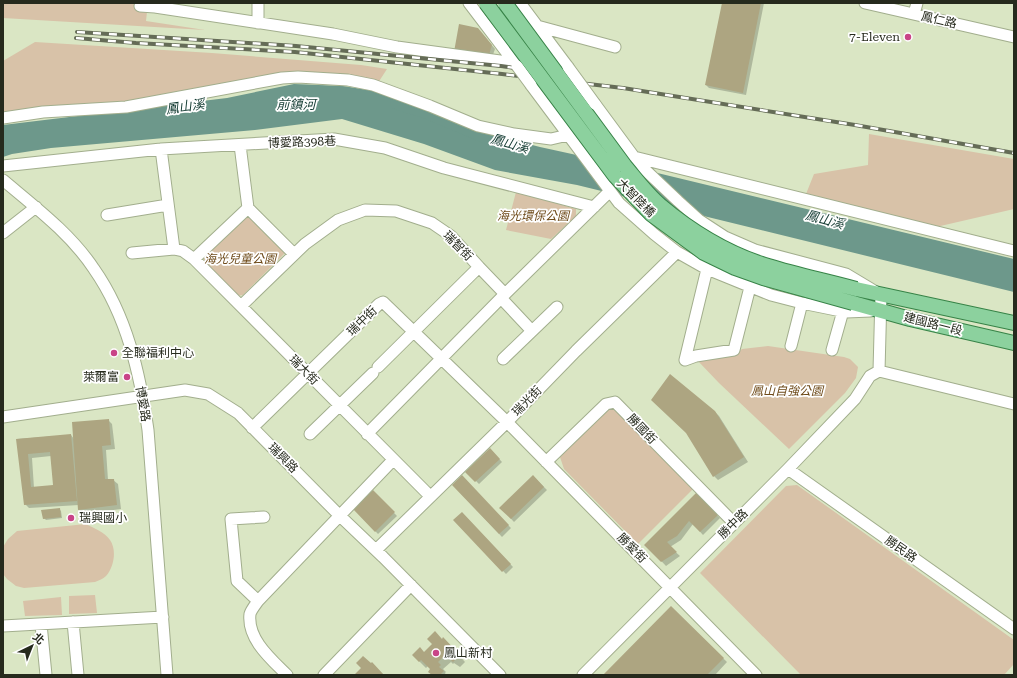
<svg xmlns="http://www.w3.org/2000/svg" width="1017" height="678" viewBox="0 0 1017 678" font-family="'Roboto Serif','Noto Sans TC',serif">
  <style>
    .green { fill: #d8c2a8 }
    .water { fill: #6d988b }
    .shadow { fill: #0003; fill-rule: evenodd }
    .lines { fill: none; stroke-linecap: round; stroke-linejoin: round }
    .river { stroke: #6d988b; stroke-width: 16 }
    .building { fill: #ada581; fill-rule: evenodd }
    .minor-casing { stroke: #a2ae8d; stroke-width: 13 }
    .major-casing { stroke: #378347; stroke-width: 16 }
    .minor { stroke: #fff; stroke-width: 11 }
    .major { stroke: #8cd19e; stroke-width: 14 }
    .rail-casing { stroke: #656c57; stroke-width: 4 }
    .rail { stroke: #fff; stroke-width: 2.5; stroke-dasharray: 8; stroke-linecap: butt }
    .minor-bridge-casing { stroke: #a2ae8d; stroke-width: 13; stroke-linecap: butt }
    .major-bridge-casing { stroke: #378347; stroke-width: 16; stroke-linecap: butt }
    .minor-bridge { stroke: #fff; stroke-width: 11 }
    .major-bridge { stroke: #8cd19e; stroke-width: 14 }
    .poi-dot { fill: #c94487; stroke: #fff; stroke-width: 1.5 }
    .labels { text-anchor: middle; stroke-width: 3.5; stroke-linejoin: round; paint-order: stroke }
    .street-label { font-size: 12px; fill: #262a1d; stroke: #fff }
    .poi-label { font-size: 12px; fill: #262a1d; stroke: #fff; text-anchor: start }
    .park-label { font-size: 12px; font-style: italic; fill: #6e4a19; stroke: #fff }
    .water-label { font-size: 13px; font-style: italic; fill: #123a31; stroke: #fff }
  </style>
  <rect width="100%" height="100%" fill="#dae6c4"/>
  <path class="green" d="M 3,3 L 148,3 L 146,21 L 205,30 L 3,18 Z
    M 35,42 L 212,53 L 361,65 L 387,69 L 376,86 L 283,81 L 106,104 L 3,115 L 3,61 Z
    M 869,134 L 1014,159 L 1014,209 L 936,227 L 806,194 L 814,174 L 868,165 Z
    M 516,192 L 576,209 L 576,216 L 551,239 L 506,230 Z
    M 246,215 L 253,216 L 283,247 L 285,253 L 243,295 L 236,296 L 204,263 L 203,255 Z
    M 768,346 L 844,357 L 850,359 L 858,367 L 856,378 L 845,393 L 789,449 L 719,383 L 698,361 L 735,355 L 742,349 Z
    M 608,409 L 616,409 L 694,488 L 638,544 L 564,469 L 560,457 Z
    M 797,485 L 1014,640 L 1014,664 L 1004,675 L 801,675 L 700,573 L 786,486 Z
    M 86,524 C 93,528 105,532 110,540 C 117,550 114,567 106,576 C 103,579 99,580 95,582 L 24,588 L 16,586 L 7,579 L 3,574 L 3,547 L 8,539 L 17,531 Z
    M 95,595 L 97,613 L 69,614 L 69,596 Z
    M 61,597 L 62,615 L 25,616 L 23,601 Z"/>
  <path class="water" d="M 294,84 L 343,86 L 374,91 L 415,106 L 448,123 L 540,147 L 645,170 L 1014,259 L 1014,292 L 577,185 L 495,170 L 424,144 L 342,119 L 255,130 L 51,148 L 12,154 L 3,157 L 3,125 L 227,98 Z"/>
  <path class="shadow" d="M 723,3 L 764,3 L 746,95 L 709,88 L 706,85 Z
    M 481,32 L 495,49 L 491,60 Z
    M 715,412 L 719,416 L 748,462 L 718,480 L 714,476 Z
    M 108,420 L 112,424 L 115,449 L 106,450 L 108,480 L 113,480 L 118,484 L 121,509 L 83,514 L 79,510 L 79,505 L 29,508 L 25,504 L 17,439 L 71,435 L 74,439 ZM 51,456 L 54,486 L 34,488 L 32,458 Z
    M 490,449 L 502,462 L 479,484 L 467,472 Z
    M 533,476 L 547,490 L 514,522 L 501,508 Z
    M 462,477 L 511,528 L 502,537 L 453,485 Z
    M 373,491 L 397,516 L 378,534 L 354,509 Z
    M 696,494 L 720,518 L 703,535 L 693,524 L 681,540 L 670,547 L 680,556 L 666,566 L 646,545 Z
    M 59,509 L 61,511 L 62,518 L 46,520 L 44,518 Z
    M 462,513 L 513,567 L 506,574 L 454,520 Z
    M 671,607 L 727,662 L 715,675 L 605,675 Z
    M 442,640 L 450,645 L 465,662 L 460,667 L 454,663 L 453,664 L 451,662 L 443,669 L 446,672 L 445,673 L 446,675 L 433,675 L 432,669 L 428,666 L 426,668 L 413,655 L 424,653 Z"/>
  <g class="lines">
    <path class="river" d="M 398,102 L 425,110 L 492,138"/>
  </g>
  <path class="building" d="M 722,3 L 761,3 L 743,93 L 705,85 Z
    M 459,24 L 478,28 L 492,45 L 488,58 L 454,52 Z
    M 670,374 L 715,411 L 744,457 L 713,477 L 686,433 L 651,400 Z
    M 109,419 L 111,445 L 102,446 L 105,479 L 114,479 L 117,505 L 78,510 L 72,422 Z
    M 71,434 L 77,501 L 24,505 L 16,439 ZM 50,452 L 53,485 L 31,487 L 28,454 Z
    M 490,448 L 500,459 L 475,482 L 465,472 Z
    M 462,475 L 509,525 L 499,534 L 452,485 Z
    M 533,475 L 544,487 L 511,519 L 499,508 Z
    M 373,490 L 395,512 L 375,532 L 353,509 Z
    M 696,493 L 718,515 L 700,532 L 689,521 L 677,536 L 667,542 L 677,552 L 661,562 L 644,545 Z
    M 60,508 L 61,517 L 43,519 L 41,510 Z
    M 462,512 L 511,564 L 502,572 L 453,520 Z
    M 671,606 L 724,658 L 707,675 L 603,675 Z
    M 435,631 L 442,639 L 443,637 L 460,655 L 453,662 L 448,657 L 446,659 L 444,656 L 438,662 L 441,665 L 439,667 L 444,671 L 440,675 L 432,675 L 428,672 L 430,669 L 421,660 L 419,662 L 412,655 L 420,647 L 424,652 L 432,644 L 427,639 Z
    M 363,656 L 371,663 L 372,662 L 384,675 L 354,675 L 361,668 L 356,663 Z"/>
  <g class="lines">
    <g class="minor-casing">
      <path id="minor" d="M 258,3 L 258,23
        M 469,3 L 517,66
        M 520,3 L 568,67
        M 865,3 L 1014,37
        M 140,6 L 155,7 L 333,34 L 397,47 L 515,63
        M 914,14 L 917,3
        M 537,26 L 615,47
        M 531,85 L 619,203 L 654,234 L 677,252 L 707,269 L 771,295 L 802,303 L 846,312 L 871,311
        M 595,104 L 640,165 L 678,201 L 699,220 L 725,237 L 755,250 L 846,274 L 881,295 L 879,371
        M 3,118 L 43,112 L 126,107 L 282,78 L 298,77 L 348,80 L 373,85 L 430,106 L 478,126 L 514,134 L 551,139 L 568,135
        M 240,145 L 248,208 L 294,254
        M 161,149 L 174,249
        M 634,157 L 1014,251
        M 3,166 L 161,149 L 334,139 L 385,148 L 444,168 L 594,207
        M 3,180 C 35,207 71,234 94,269 C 127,316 140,374 148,430 L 167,675
        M 107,215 L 168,205
        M 3,233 L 36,207
        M 132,253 L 174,249 L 183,251 L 194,259 L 430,496
        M 194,259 L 248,208
        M 501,298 L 532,331
        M 241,306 L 305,244 L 338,220 L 365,210 L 396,211 L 432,223 L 451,236 L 479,267 L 505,294
        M 791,346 L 802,303
        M 832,350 L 843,311
        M 503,359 L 557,307
        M 685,360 L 696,356 L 734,350 L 750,287
        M 685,360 L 707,269
        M 378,367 L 479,267
        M 879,371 L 1014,404
        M 3,417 L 185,390 L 208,394 L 238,413 L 339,515 L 383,557 L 500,675
        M 252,428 L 379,304 L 383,302 L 507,422 L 756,675
        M 310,434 L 373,373
        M 367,434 L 501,298 L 610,191
        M 546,462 L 606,404 L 615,402 L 734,523
        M 788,469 L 1014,629
        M 376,550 L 507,422 L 576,351 L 677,252
        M 258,601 L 237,581 L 231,519 L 264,517
        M 73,622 L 78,675
        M 41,624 L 46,675
        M 3,626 L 163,617
        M 287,675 C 271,659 247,639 250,614 C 251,610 256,604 258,601 L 393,460
        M 324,675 L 411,585
        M 583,675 L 788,469 L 855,399 L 870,376 L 879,371"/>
    </g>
    <g class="major-casing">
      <path id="major" d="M 856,289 L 1014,323
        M 853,303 L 910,319 L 1014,343"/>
    </g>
    <use href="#minor" class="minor"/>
    <use href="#major" class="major"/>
    <g class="rail-casing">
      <path id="rail" d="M 77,32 L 296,46 L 501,66 L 576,77
        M 76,38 L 136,43 L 295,52 L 502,74 L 623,88 L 855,125 L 1014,153"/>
    </g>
    <use href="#rail" class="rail"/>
    <g class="minor-bridge-casing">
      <path id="minor-bridge" d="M 517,66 L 531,85
        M 568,67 L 595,104"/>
    </g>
    <g class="major-bridge-casing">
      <path id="major-bridge" d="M 486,3 L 615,176 L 651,214 L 704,253 L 735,268 L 763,278 L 853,303
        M 505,3 L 625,166 C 636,179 647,194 660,205 C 691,231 729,254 768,266 C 797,275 827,281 856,289"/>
    </g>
    <use href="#minor-bridge" class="minor-bridge"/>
    <use href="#major-bridge" class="major-bridge"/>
  </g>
  <g class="poi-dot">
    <circle cx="908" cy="37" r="4"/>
    <circle cx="114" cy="353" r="4"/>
    <circle cx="127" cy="377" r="4"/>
    <circle cx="71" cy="518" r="4"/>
    <circle cx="436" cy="653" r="4"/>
  </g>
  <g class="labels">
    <g class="street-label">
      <text transform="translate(939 20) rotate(13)" y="4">鳳仁路</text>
      <text transform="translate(302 142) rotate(-2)" y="4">博愛路398巷</text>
      <text transform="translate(636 198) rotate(45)" y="4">大智陸橋</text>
      <text transform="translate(458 246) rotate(45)" y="4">瑞智街</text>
      <text transform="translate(362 321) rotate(-44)" y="4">瑞中街</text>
      <text transform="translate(933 324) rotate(14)" y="4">建國路一段</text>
      <text transform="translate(304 370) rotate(45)" y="4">瑞大街</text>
      <text transform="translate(527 401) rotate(-46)" y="4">瑞光街</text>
      <text transform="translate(143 404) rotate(80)" y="4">博愛路</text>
      <text transform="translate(642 429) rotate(46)" y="4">勝國街</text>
      <text transform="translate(283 458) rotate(45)" y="4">瑞興路</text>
      <text transform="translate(733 524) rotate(-45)" y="4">勝中路</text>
      <text transform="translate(632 548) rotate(45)" y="4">勝愛街</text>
      <text transform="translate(901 549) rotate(35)" y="4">勝民路</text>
    </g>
    <g class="poi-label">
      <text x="900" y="41" text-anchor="end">7-Eleven</text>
      <text x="122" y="357">全聯福利中心</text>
      <text x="119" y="381" text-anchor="end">萊爾富</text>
      <text x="79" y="522">瑞興國小</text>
      <text x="444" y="657">鳳山新村</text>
    </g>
    <g class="park-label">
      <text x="533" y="220">海光環保公園</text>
      <text x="240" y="263">海光兒童公園</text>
      <text x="787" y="395">鳳山自強公園</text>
    </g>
    <g class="water-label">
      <text x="296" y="109">前鎮河</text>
      <text transform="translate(185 106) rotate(-8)" y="5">鳳山溪</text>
      <text transform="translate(510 143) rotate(16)" y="5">鳳山溪</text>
      <text transform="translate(825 219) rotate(15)" y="5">鳳山溪</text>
    </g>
  </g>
  <rect width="1017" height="678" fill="none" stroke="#262a1d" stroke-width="8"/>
  <g transform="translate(32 646) rotate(43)" stroke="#ffffff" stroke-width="3" paint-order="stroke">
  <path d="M0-3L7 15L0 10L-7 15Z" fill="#262a1d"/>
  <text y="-6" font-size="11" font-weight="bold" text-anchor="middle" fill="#262a1d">北</text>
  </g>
</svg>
